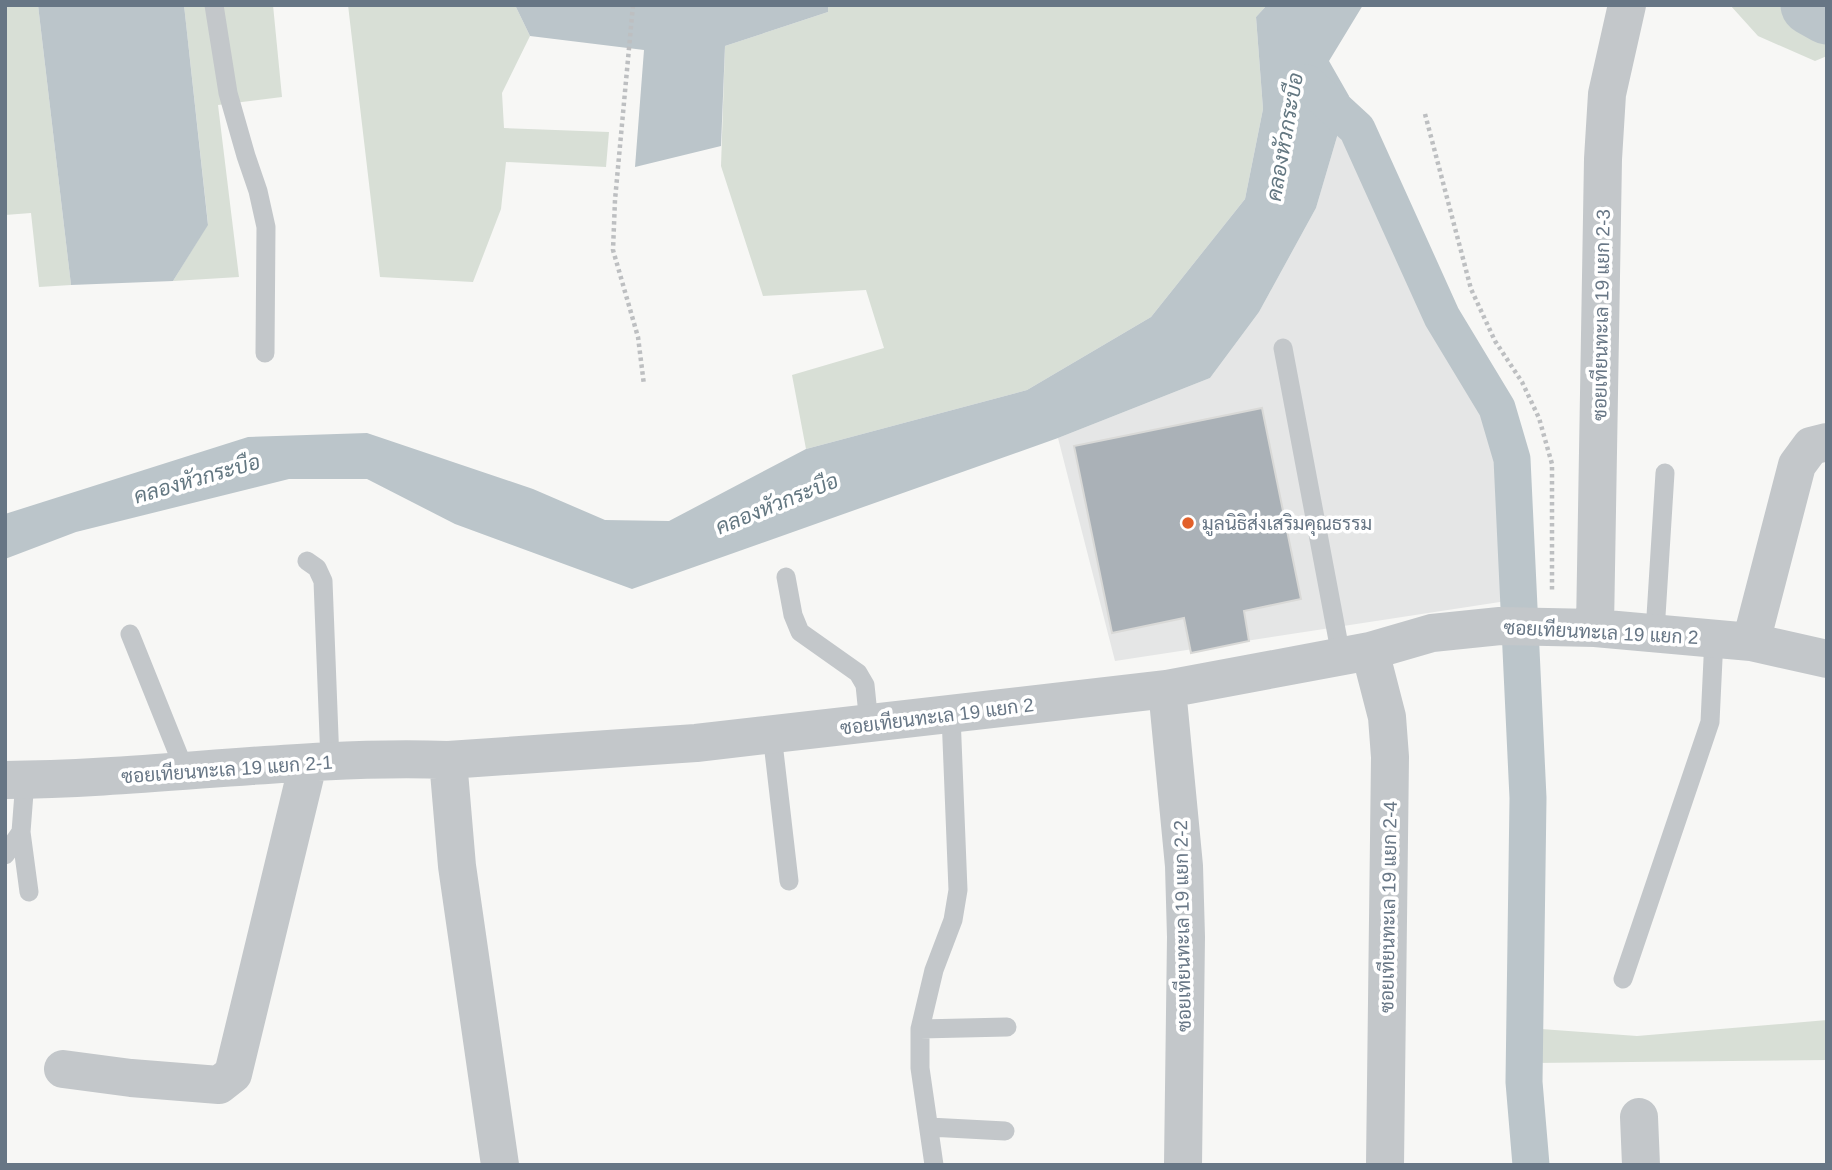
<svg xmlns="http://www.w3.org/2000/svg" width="1832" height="1170" viewBox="0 0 1832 1170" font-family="Helvetica,Sarabun,sans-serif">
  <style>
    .built { fill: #e5e6e6 }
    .green { fill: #d8dfd6 }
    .water { fill: #bbc5ca }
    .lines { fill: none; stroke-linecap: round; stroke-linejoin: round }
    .canal { stroke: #bbc5ca; stroke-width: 37 }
    .river { stroke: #bbc5ca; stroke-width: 61 }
    .building { fill: #aab1b7; stroke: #d9d9d7; stroke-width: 2 }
    .path { stroke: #bdbfc1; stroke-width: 4.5; stroke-dasharray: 3.5 3.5; stroke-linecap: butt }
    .lane { stroke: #c3c7ca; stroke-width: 19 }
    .street { stroke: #c3c7ca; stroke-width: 38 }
    .poi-dot { fill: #e2602a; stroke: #fff; stroke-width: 2.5 }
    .labels { text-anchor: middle; stroke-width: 7; stroke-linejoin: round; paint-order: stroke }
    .street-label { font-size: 19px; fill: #677685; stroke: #fff }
    .poi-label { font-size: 19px; fill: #677685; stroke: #fff; text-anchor: start }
    .water-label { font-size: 21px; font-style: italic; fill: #637781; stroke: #fff }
  </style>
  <rect width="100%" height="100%" fill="#f7f7f5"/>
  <path class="built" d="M 1349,96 L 1407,197 L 1444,292 L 1515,427 L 1521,472 L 1526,598 L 1115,661 L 1058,438 L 1210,378 L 1259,312 L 1316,208 Z"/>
  <path class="green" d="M 5,5 L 38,5 L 71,285 L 39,287 L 31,213 L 5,215 Z
    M 184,5 L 273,5 L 282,97 L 218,105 L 239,277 L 173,281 L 208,224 Z
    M 348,5 L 515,5 L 530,36 L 502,93 L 504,128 L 609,132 L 606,167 L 506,162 L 501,209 L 473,282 L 380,277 Z
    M 828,5 L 1267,5 L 1256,17 L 1263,109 L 1245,199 L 1151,317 L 1027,390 L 806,449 L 792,375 L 884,348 L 866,290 L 763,296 L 721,166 L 725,46 L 828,12 Z
    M 1730,5 L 1827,5 L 1827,56 L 1815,61 L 1758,36 Z
    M 1827,1020 L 1827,1060 L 1532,1063 L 1541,1029 L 1637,1036 Z"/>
  <path class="water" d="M 38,5 L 184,5 L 208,225 L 173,281 L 71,285 Z
    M 515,5 L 828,5 L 828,12 L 725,46 L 721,146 L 635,167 L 644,50 L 530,36 Z
    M 1267,5 L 1363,5 L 1329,61 L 1349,96 L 1316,208 L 1259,312 L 1210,378 L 1058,438 L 632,589 L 455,524 L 367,479 L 289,479 L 76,532 L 5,559 L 5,514 L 248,437 L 367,433 L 533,489 L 605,520 L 669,521 L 806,449 L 1027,390 L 1151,317 L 1245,199 L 1263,109 L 1256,17 Z"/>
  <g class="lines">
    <path class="canal" d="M 1307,83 L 1357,129 L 1442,317 L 1497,408 L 1512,459 L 1528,798 L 1524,1082 L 1531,1165"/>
    <path class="river" d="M 1811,5 L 1827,14"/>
  </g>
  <path class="building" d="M 1262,408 L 1301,599 L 1244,611 L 1249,641 L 1191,653 L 1184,618 L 1112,633 L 1074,446 Z"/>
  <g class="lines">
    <path class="path" d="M 633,5 L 615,200 L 613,250 L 638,337 L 644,385
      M 1425,114 L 1471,289 L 1495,341 L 1522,382 L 1539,418 L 1552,464 L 1552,591"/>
    <path class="lane" d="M 214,5 L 228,93 L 246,156 L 258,191 L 266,227 L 265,353
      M 1283,348 L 1341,656
      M 307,561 L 317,568 L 323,581 L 330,762
      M 786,577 L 793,615 L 800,632 L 858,673 L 865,685 L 869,724
      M 1655,632 L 1665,473
      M 130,634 L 185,771
      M 772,734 L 789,881
      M 25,780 L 21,832 L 29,892
      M 5,855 L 21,832
      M 1623,979 L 1710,722 L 1714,638
      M 920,1029 L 1007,1027
      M 929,1127 L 1005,1131
      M 934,1165 L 920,1068 L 920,1029 L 934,970 L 953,920 L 958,890 L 951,715"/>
    <path class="street" d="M 1595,628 L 1603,159 L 1607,94 L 1627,5
      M 1751,642 L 1797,465 L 1811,446 L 1827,442
      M 1370,651 L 1387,717 L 1390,757 L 1385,1165
      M 1167,689 L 1184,866 L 1186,937 L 1183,1165
      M 5,780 C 153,779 300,755 448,760
      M 63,1069 L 131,1078 L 219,1085 L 233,1074 L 308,764
      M 1639,1117 L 1641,1165
      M 500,1165 L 457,866 L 448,760 L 696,743 L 1167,689 L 1370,651 L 1432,633 L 1500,626 L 1595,628 L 1751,642 L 1827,659"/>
  </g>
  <circle class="poi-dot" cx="1188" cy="523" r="7"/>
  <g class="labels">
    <g class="street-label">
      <text transform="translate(1601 315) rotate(-89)" y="7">ซอยเทียนทะเล 19 แยก 2-3</text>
      <text transform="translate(1601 632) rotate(3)" y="7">ซอยเทียนทะเล 19 แยก 2</text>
      <text transform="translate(937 716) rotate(-7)" y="7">ซอยเทียนทะเล 19 แยก 2</text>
      <text transform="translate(227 769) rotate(-4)" y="7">ซอยเทียนทะเล 19 แยก 2-1</text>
      <text transform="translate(1388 907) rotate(-89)" y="7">ซอยเทียนทะเล 19 แยก 2-4</text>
      <text transform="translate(1182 926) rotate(-91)" y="7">ซอยเทียนทะเล 19 แยก 2-2</text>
    </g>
    <g class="poi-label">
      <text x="1202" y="530">มูลนิธิส่งเสริมคุณธรรม</text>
    </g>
    <g class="water-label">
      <text transform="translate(1285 137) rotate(-80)" y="7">คลองหัวกระบือ</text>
      <text transform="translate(197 479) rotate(-16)" y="7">คลองหัวกระบือ</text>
      <text transform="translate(777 504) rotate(-22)" y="7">คลองหัวกระบือ</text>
    </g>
  </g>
  <rect width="1832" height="1170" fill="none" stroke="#677685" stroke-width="14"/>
</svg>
